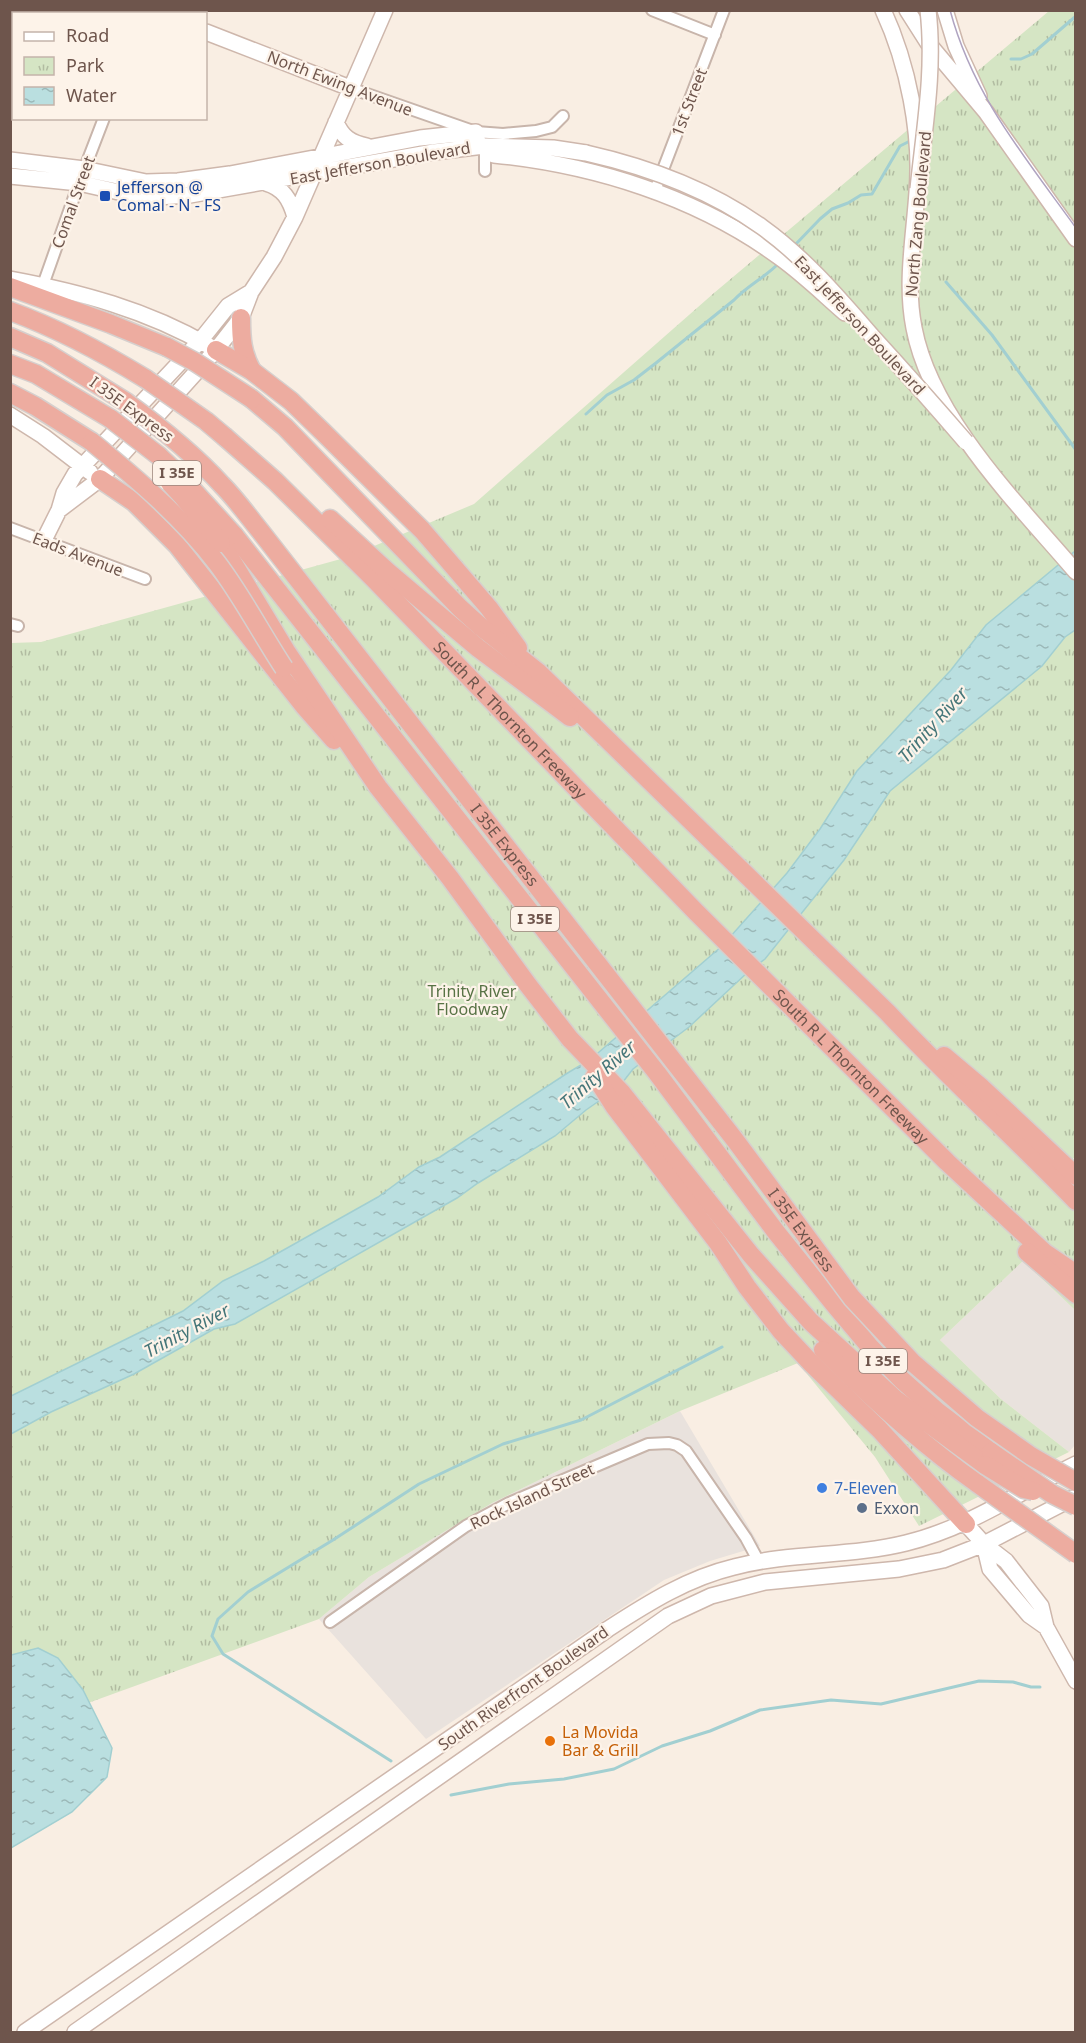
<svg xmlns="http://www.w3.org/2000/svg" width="1086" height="2043" viewBox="0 0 1086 2043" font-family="'Noto Sans',sans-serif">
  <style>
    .industrial { fill: #e9e2dd }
    .park { fill: url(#park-tufts) }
    .water { fill: url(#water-ripples); stroke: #a2cfd1; stroke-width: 1.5 }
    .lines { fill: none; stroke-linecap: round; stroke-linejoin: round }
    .stream { stroke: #a2cfd1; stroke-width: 3 }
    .street-casing { stroke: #c8b5ab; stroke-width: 14 }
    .secondary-casing { stroke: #ceb7ac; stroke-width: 18 }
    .highway-casing { stroke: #d6cfcd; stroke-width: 21 }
    .street { stroke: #fff; stroke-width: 10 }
    .secondary { stroke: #fff; stroke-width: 15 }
    .highway { stroke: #edaca0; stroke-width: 18 }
    .tram { stroke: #b0a4c1; stroke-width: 1.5 }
    .secondary-bridge-casing { stroke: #ceb7ac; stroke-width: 18; stroke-linecap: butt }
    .highway-bridge-casing { stroke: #d6cfcd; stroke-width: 21; stroke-linecap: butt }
    .secondary-bridge { stroke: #fff; stroke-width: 15 }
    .highway-bridge { stroke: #edaca0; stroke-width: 18 }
    .transit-dot { fill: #1a4fb4; stroke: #fdf3e9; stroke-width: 2 }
    .shop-dot { fill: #3f7fe0; stroke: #fdf3e9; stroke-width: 2 }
    .service-dot { fill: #5c6f8a; stroke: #fdf3e9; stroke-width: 2 }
    .food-dot { fill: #e8710a; stroke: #fdf3e9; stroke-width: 2 }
    .labels { text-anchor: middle; stroke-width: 4.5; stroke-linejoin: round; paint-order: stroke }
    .shield { fill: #fdf3e9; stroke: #99847b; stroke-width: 1.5 }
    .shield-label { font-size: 15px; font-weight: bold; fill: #6e554c }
    .street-label { font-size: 16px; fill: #6e554c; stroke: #fdf3e9 }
    .transit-label { font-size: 16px; fill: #164399; stroke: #fdf3e9; text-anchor: start }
    .park-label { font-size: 16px; fill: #587345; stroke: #fdf3e9 }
    .shop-label { font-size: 16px; fill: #366cbe; stroke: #fdf3e9; text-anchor: start }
    .service-label { font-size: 16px; fill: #4e5e75; stroke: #fdf3e9; text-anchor: start }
    .food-label { font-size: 16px; fill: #c56008; stroke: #fdf3e9; text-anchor: start }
    .water-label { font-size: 18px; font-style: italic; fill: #457679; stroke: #fdf3e9 }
  </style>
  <defs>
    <pattern id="park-tufts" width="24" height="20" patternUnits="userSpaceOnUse" patternTransform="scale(1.5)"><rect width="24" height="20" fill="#d5e5c4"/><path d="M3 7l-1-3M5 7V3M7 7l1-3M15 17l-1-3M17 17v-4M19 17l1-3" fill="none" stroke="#b1bca1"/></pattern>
    <pattern id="water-ripples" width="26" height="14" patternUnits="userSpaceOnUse" patternTransform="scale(1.5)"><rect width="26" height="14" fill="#badfe0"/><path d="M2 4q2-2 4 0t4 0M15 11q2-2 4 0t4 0" fill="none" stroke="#9bb8b8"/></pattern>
  </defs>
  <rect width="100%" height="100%" fill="#f9eee3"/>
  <path class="industrial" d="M 1023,1261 L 1075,1310 L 1075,1445 L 1069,1452 L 1001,1399 L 940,1340 Z
    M 680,1411 L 760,1546 L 710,1561 L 664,1580 L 426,1739 L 319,1619 L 369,1577 L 492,1503 Z"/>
  <path class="park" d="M 1049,11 L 1075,11 L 1076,1155 L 1070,1163 L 1076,1169 L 1075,1310 L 1023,1261 L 940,1340 L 1001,1399 L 1069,1452 L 919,1526 L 875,1457 L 798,1363 L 680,1411 L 492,1503 L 369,1577 L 319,1619 L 11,1731 L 11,643 L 41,642 L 348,557 L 474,504 L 714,293 Z"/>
  <path class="water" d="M 1075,551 L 1075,630 L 1065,637 L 1042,666 L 890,791 L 844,860 L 765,959 L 749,971 L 689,1027 L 633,1069 L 619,1087 L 586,1110 L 555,1136 L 478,1183 L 457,1198 L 235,1324 L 214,1329 L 134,1374 L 51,1412 L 11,1434 L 11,1396 L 183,1311 L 223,1281 L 264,1261 L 378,1197 L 419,1167 L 440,1157 L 566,1074 L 591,1059 L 722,946 L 787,873 L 820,829 L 857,771 L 951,670 L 986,625 Z
    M 38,1648 L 58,1658 L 83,1690 L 112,1748 L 107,1777 L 72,1812 L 11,1848 L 11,1655 Z"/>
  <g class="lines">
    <path class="stream" d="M 1011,59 L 1021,59 L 1032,54 L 1076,16
      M 872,194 L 900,146 L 912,140
      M 794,246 L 820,219 L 832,209 L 848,203 L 861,195 L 872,194
      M 946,282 L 992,335 L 1076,450
      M 586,414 L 607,395 L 634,380 L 656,363 L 734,300 C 748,285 766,277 780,262
      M 391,1761 L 223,1654 L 212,1636 L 218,1619 L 248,1592 L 333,1540 L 419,1484 L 503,1444 L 581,1420 L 722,1347
      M 451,1795 L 509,1784 L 564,1779 L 614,1769 L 662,1746 L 710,1731 L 760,1710 L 831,1700 L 881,1704 L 979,1681 L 1013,1682 L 1031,1687 L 1040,1687"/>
    <g class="street-casing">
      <path id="street" d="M 652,10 L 715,35
        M 350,88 L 476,132 L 503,134 L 536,131 L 552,127 L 563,116
        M 480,140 L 485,154 L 485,171
        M 654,193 L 724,10
        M 43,285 L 79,183 L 104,118
        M 10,528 L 145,579
        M 10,624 L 18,626
        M 330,1622 L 466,1526 L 509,1503 L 648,1444 L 669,1443 L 677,1445 L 686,1451 L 746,1538 L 759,1562"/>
    </g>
    <g class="secondary-casing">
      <path id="secondary" d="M 150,10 L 158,14
        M 883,10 C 908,64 922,134 917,192 C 914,238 905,283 914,328 C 931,418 1018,504 1076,572
        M 907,10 L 928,43 L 986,112 L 1076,239
        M 945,10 L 956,46 L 979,96
        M 206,32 L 350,88
        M 336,122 C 342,137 351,143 367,146
        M 494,155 C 594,165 697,197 779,257 C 803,274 823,294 845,313
        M 10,160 L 84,169 L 146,182 L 178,181 L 230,174 L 420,138 L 476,132
        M 10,176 L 79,183 L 123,193 L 157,197 L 190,195 L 434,152 L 484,146 L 553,148 L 586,153
        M 266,183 C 283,188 290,199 295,217
        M 10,279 C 80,292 147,310 209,346
        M 10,415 L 43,436 L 90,472
        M 59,510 L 100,479 L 216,350 L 241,318 L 251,292 L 274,257 L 295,217 L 385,10
        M 44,540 L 59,510 L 64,493 L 75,474 L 200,341 L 228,306 L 251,292
        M 966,1524 L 984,1544 L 1006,1561 L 1041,1606 L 1046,1627 L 1076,1681
        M 984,1544 L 990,1569 L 1029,1615 L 1046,1627
        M 25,2032 L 608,1629 C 648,1603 688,1578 734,1567 C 791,1552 850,1557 906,1543 C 968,1528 1019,1492 1076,1464
        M 75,2032 L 668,1616 L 711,1596 L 765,1582 L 899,1569 L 943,1560 L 984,1544 L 1073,1498"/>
    </g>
    <g class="highway-casing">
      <g id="highway">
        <path d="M 10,287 L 111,324 L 167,347"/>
        <path d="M 10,311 C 59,329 102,352 146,379"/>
        <path d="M 241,318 C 241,339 242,353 252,371"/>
        <path d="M 10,337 L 47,353 L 126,402"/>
        <path d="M 216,350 L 252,371 L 291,401 L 323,432 L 422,530 L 489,608 L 518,648"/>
        <path d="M 10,364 L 36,374 L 111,419"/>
        <path d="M 10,393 L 35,406 L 92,442"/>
        <path d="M 252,399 L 285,427 L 460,608 L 481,627 L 538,672 L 888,1013 C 949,1078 1014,1137 1076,1201"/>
        <path id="s1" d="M 225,437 L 275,481 L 373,578 L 696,912 L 947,1162 L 1045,1253 L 1076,1274"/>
        <path d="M 100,479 L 134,502 L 177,545 L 304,706 L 334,740"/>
        <path d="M 330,519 L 388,572 L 478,648 L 570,717"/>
        <path d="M 234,535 L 657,1073 L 776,1232 L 834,1304 L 870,1347 L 902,1380 L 938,1412 L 991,1452"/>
        <path d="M 221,543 L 286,651 L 378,787 L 450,878 L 528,985 L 570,1039 L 622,1093 L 751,1255 L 811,1322 L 895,1399 L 985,1465"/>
        <path d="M 944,1056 L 982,1088 L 1076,1176"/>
        <path d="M 595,1076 L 614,1106 L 718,1243 L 747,1287 L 781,1331 L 812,1364 L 879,1429 L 966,1524"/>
        <path d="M 1027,1252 L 1076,1294"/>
        <path d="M 823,1350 C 872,1399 921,1444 978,1484"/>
      </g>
    </g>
    <use href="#street" class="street"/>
    <use href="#secondary" class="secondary"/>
    <use href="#highway" class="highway"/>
    <path class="tram" d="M 950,10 C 973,96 1025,157 1076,228"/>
    <g class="secondary-bridge-casing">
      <path id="secondary-bridge" d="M 586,153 C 648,167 709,189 762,227 C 804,257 838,297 872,336 C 904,371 935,406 966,442
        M 918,189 C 924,130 935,70 928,10"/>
    </g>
    <g class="highway-bridge-casing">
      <g id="highway-bridge">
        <path d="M 167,347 L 195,362 L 252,399"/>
        <path d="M 146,379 L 206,421 L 225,437"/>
        <path id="s2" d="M 126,402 C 160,427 193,453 222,485 C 236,499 248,516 261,532 L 735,1140 L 852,1298 L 912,1362 L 977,1418 L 1031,1456 L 1076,1482"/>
        <path d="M 111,419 L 159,456 L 180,476 L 234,535"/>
        <path d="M 92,442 C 137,479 181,516 217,563 C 242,596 261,633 284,668"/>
        <path d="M 170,483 L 183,497 L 221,543"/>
        <path d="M 991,1452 L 1052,1494 L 1076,1506"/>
        <path d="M 985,1465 L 1024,1489 L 1033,1491"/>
        <path d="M 978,1484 L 1076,1554"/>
      </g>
    </g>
    <use href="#secondary-bridge" class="secondary-bridge"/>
    <use href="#highway-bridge" class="highway-bridge"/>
  </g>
  <rect class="transit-dot" x="99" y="190" width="12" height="12" rx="3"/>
  <circle class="shop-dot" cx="822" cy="1488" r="6"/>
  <circle class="service-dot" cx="862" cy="1508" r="6"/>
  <circle class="food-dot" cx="550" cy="1741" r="6"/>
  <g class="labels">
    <g class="shield">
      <rect x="153" y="461" width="48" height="24" rx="4.5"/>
      <rect x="511" y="907" width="48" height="24" rx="4.5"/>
      <rect x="859" y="1349" width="48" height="24" rx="4.5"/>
    </g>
    <g class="shield-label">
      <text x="177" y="478">I 35E</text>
      <text x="535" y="924">I 35E</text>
      <text x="883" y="1366">I 35E</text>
    </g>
    <g class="street-label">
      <text transform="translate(340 83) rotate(21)" y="6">North Ewing Avenue</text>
      <text transform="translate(689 102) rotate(-69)" y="6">1st Street</text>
      <text transform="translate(380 163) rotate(-10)" y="6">East Jefferson Boulevard</text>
      <text transform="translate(73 202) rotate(-70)" y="6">Comal Street</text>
      <text transform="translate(918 214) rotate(-85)" y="6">North Zang Boulevard</text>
      <text transform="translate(860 325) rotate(47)" y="6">East Jefferson Boulevard</text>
      <text transform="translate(132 409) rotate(36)" y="6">I 35E Express</text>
      <text transform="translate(78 554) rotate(21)" y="6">Eads Avenue</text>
      <text dy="6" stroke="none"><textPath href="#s1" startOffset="402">South R L Thornton Freeway</textPath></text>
      <text dy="6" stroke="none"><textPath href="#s2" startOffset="585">I 35E Express</textPath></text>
      <text dy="6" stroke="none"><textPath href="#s1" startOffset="888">South R L Thornton Freeway</textPath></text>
      <text dy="6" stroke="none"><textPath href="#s2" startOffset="1071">I 35E Express</textPath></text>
      <text transform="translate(532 1496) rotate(-25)" y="6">Rock Island Street</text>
      <text transform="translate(523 1688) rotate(-35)" y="6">South Riverfront Boulevard</text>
    </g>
    <g class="transit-label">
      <text x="117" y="193">Jefferson @<tspan x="117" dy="18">Comal - N - FS</tspan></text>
    </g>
    <g class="park-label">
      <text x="472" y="997">Trinity River<tspan x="472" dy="18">Floodway</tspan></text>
    </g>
    <g class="shop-label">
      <text x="834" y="1494">7-Eleven</text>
    </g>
    <g class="service-label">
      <text x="874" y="1514">Exxon</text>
    </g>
    <g class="food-label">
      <text x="562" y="1738">La Movida<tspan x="562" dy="18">Bar &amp; Grill</tspan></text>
    </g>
    <g class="water-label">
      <text transform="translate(933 725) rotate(-48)" y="6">Trinity River</text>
      <text transform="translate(598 1075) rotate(-41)" y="6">Trinity River</text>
      <text transform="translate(187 1331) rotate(-28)" y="6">Trinity River</text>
    </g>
  </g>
  <rect width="1086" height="2043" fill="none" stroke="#6e554c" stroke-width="24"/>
  <rect x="12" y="12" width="195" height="108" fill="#fdf3e9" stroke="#c4b4aa" stroke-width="1.5"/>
  <rect x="24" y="32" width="30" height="9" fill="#ffffff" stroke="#c4b4aa" stroke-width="1.5"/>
  <text x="66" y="42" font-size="18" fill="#6e554c">Road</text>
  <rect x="24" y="57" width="30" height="18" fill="url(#park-tufts)" stroke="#c4b4aa" stroke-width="1.5"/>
  <text x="66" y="72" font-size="18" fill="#6e554c">Park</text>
  <rect x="24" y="87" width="30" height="18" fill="url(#water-ripples)" stroke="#c4b4aa" stroke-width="1.5"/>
  <text x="66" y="102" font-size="18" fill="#6e554c">Water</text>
</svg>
